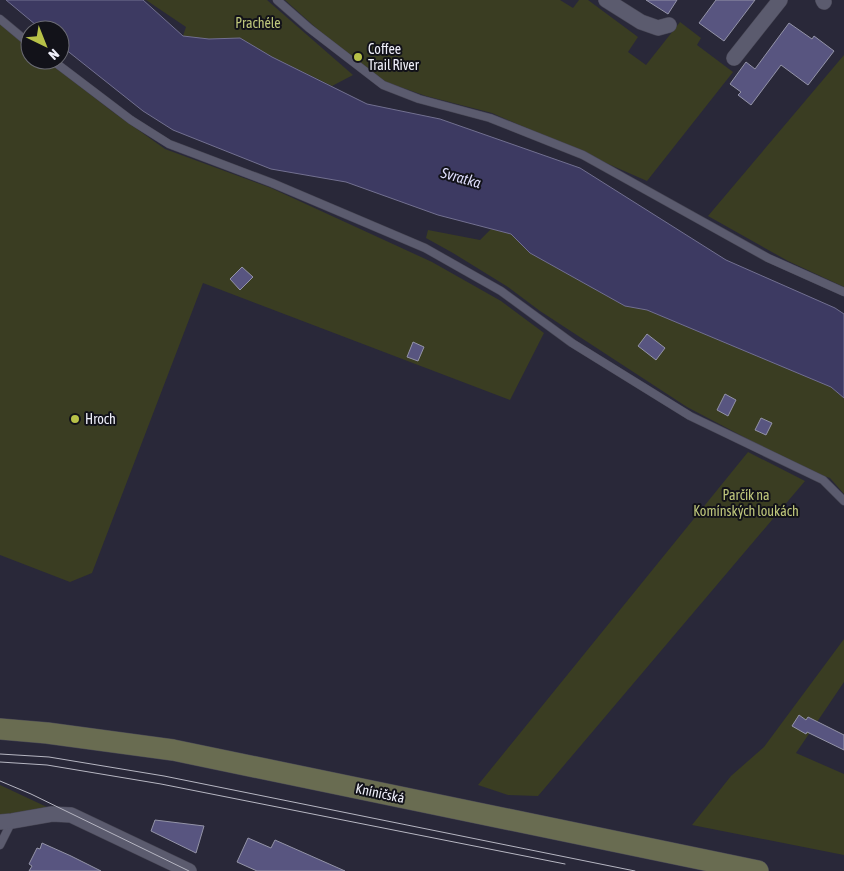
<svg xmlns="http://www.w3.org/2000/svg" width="844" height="871" viewBox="0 0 844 871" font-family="'Asap Condensed',sans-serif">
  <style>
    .green { fill: #3a3d22 }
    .water { fill: #3d3a62; stroke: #727090 }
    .building { fill: #585580; stroke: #9494a8 }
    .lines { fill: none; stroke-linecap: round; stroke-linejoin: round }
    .service-casing { stroke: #474654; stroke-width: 9 }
    .minor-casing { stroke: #474654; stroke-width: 16 }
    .secondary-casing { stroke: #474654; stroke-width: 22 }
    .service { stroke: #5b5b6e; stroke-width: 8 }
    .minor { stroke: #5b5b6e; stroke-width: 15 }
    .secondary { stroke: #696c51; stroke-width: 21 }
    .tram { stroke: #b7b7c3; stroke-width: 1 }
    .poi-dot { fill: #b7c148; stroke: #121219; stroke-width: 2 }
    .labels { text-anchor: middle; stroke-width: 4; stroke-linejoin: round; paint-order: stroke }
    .park-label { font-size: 14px; fill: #bec67b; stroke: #121219 }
    .poi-label { font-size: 14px; fill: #efeffa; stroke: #121219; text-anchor: start }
    .street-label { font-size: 14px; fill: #efeffa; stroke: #121219 }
    .water-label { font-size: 15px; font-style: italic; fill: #dddcf9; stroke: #121219 }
  </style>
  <rect width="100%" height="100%" fill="#292839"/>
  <path class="green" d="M 146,0 L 267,0 L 353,75 L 332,86 L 272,57 L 240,38 L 209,39 L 183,36 L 186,27 Z
    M 285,0 L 560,0 L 573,8 L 579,0 L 588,0 L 638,37 L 628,52 L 646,65 L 680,22 L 701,38 L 697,45 L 733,72 L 647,181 L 492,113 L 426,96 L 386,82 L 356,61 L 324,35 Z
    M 0,23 L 30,48 L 30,60 L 46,60 L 113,112 L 165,149 L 271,188 L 432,262 L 501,301 L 544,333 L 510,400 L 203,283 L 92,573 L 70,582 L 0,555 Z
    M 844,55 L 844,287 L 788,261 L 708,216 Z
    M 491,229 L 511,234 L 530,253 L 625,306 L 647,310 L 831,387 L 844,398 L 844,494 L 830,478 L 794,466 L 744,437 L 687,407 L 540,311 L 508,287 L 453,253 L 426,238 L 428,230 L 480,240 Z
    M 748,452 L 805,481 L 538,796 L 508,795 L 478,785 Z
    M 844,639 L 844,682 L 796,753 L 844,774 L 844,855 L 692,825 L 731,776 L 764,747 Z
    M 0,785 L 49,808 L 28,812 L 0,815 Z"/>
  <path class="water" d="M 6,0 L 143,0 L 183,36 L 209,39 L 240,38 L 272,57 L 367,104 L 440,119 L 580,168 L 726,260 L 835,308 L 844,314 L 844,398 L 831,387 L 647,310 L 625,306 L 530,253 L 511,234 L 438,215 L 346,182 L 271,169 L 173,130 L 143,111 L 60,45 L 60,30 L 42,30 Z"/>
  <path class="building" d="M 646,0 L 677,0 L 668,14 Z
    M 716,0 L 755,0 L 724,41 L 699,23 Z
    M 789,23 L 812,39 L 814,36 L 834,51 L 808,85 L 781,65 L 751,105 L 738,95 L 741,92 L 730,84 L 746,62 L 755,69 Z
    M 242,267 L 253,277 L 240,290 L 230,279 Z
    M 647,334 L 665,348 L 656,360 L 638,346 Z
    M 413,342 L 424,347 L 418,361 L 407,357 Z
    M 725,394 L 736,400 L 728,416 L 717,410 Z
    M 761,418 L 772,423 L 766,435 L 755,430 Z
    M 799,715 L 806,720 L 808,717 L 844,735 L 844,750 L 807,732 L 806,734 L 792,726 Z
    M 155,820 L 204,826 L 196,853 L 151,831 Z
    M 248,838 L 271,848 L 275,840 L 345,871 L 257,871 L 237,862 Z
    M 42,843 L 71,856 L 101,871 L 29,871 L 32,866 L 29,864 L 37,848 L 40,849 Z"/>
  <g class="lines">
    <g class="service-casing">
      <path id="service" d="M 277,0 L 309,28 L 383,85 L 419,99 L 490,118 L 583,155 L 768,258 L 844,292
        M 0,19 L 30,44
        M 52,60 L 131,120 L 169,144 L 272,183 L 425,248 L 501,291 L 572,343 L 690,416 L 823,480 L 844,501
        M 0,845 L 12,821"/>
    </g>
    <g class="minor-casing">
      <path id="minor" d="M 606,0 L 641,22 L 658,28 L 669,25
        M 823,0 L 824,2
        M 734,58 L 780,0
        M 0,822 L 12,821 L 52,814 L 71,815 L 189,871"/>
    </g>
    <g class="secondary-casing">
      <path id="secondary" d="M 0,729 L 47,733 L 173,750 L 758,871"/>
    </g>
    <use href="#service" class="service"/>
    <use href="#minor" class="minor"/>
    <use href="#secondary" class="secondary"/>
    <path class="tram" d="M 0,754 L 49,757 L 164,776 L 635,871
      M 0,762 L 47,765 L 161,784 L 565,864
      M 0,781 L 31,794 L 189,871"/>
  </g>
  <g class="poi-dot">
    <circle cx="358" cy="57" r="5"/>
    <circle cx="75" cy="419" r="5"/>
  </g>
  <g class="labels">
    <g class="park-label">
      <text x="258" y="28">Prachéle</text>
      <text x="746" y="500">Parčík na<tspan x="746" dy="16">Komínských loukách</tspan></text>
    </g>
    <g class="poi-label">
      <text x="368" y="54">Coffee<tspan x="368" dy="16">Trail River</tspan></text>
      <text x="85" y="424">Hroch</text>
    </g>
    <g class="street-label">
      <text transform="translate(380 793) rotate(12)" y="5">Kníničská</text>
    </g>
    <g class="water-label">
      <text transform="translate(461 178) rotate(16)" y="5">Svratka</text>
    </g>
  </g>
  <g transform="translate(45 45) rotate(137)"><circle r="24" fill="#121219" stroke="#6a6a73"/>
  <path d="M0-4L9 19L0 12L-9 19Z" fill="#b7c148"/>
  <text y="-8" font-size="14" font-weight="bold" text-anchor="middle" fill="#efeffa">N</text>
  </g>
</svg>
